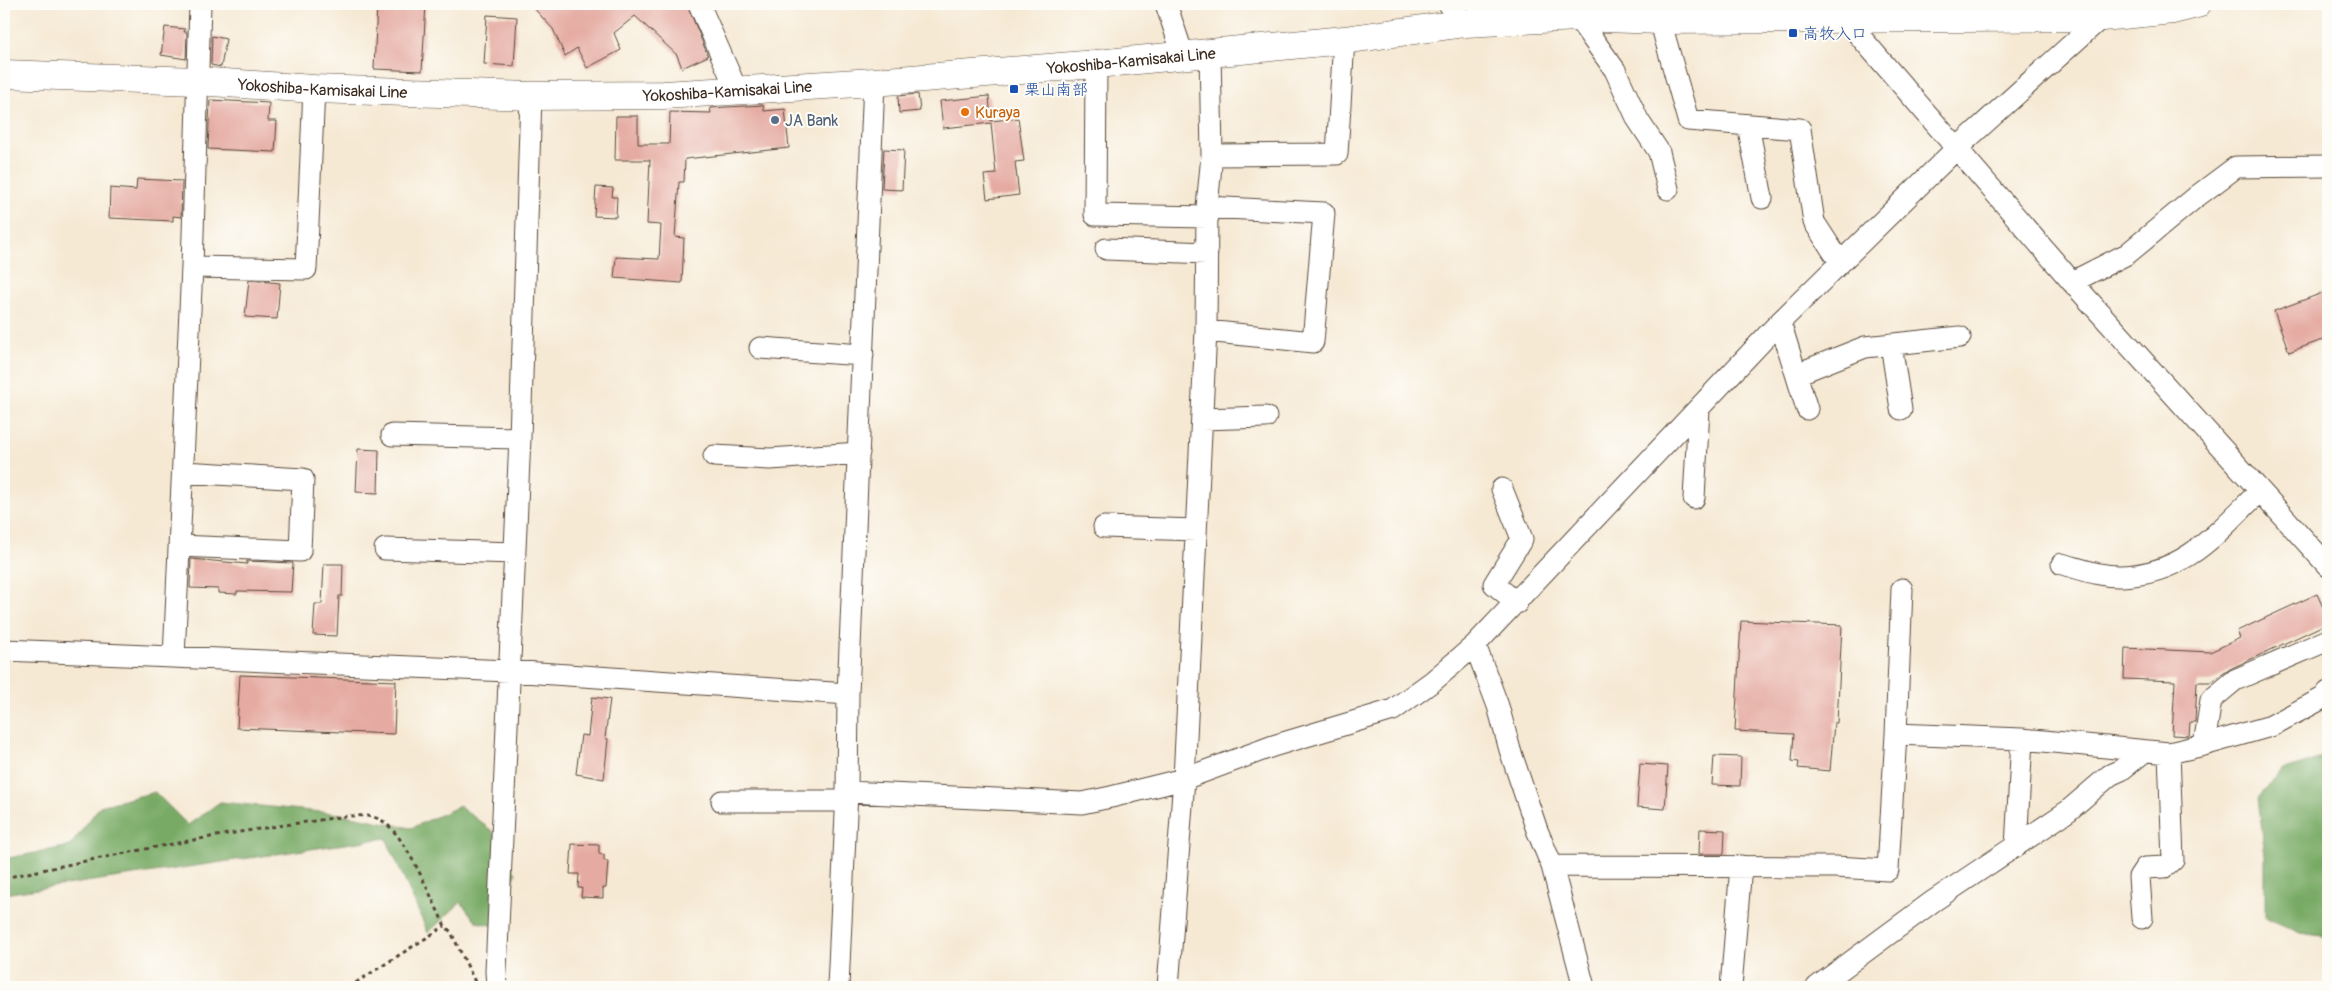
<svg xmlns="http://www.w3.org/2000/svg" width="2332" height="991" viewBox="0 0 2332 991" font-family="Pangolin,'Klee One',sans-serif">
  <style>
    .forest { fill: #78aa65; stroke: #5a6a42 }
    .building { fill: #e5aba2 }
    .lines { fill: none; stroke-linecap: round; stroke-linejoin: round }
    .minor-casing { stroke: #574739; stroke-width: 23 }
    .major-casing { stroke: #574739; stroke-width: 29 }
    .path { stroke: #574739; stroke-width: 3; stroke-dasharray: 4 4; stroke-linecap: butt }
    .minor { stroke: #fff; stroke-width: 21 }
    .major { stroke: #fff; stroke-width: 28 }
    .transit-dot { fill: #1a4fb4; stroke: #fdfcf7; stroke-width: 2 }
    .food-dot { fill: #e8710a; stroke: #fdfcf7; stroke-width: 2 }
    .service-dot { fill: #5c6f8a; stroke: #fdfcf7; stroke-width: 2 }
    .labels { text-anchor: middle; stroke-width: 4; stroke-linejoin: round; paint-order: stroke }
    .transit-label { font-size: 16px; fill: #164399; stroke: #fdfcf7; text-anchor: start }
    .street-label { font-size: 16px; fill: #3b2a1e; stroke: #fdfcf7 }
    .food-label { font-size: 16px; fill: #c56008; stroke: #fdfcf7; text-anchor: start }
    .service-label { font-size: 16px; fill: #4e5e75; stroke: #fdfcf7; text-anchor: start }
  </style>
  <rect width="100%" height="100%" fill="#fdfcf7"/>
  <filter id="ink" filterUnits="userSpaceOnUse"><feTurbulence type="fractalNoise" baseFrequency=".02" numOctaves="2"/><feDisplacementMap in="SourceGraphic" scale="10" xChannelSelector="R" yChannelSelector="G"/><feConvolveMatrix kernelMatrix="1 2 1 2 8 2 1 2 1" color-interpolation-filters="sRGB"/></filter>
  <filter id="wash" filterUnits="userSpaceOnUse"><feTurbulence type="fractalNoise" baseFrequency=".0096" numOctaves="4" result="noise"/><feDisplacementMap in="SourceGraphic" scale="20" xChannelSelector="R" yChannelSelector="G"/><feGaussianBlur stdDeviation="1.12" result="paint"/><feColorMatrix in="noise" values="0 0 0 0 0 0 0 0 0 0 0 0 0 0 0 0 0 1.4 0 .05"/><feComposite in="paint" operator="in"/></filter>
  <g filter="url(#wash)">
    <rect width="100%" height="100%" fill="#f6e9d4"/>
    <path class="forest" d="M 2328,756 L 2328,937 L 2300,933 L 2265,917 L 2265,856 L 2258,798 L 2282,771 Z
      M 155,792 L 188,825 L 220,802 L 342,814 L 411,828 L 460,806 L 492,831 L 516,874 L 495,926 L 476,922 L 461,902 L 428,933 L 386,838 L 4,894 L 4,859 L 70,846 L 100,806 Z"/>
    <g id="blocks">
      <path class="building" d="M 377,4 L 426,4 L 422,71 L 374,69 Z
        M 530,4 L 687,4 L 708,56 L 682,68 L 677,55 L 635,16 L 614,33 L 621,50 L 587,68 L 577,48 L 565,56 L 553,29 Z
        M 487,15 L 517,17 L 514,66 L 484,64 Z
        M 165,27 L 185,29 L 184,32 L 187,32 L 186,59 L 161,55 Z
        M 212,36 L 226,39 L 221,67 L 211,65 Z
        M 918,94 L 920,111 L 899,113 L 898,96 Z
        M 989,96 L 991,121 L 1018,118 L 1024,161 L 1015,162 L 1019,195 L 987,199 L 984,175 L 996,174 L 991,123 L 943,128 L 940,101 Z
        M 210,100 L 269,103 L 268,121 L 277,121 L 275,152 L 208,149 Z
        M 763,105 L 764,111 L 785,109 L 789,148 L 685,159 L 684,182 L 679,182 L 675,237 L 684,238 L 682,283 L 614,278 L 616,257 L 659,259 L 661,225 L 647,224 L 650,160 L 615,160 L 616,116 L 638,116 L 638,144 L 669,144 L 670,112 L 711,113 L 710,108 Z
        M 884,149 L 904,150 L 902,190 L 882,189 Z
        M 137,179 L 182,181 L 181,217 L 173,216 L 173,221 L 109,218 L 110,188 L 136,190 Z
        M 596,187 L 613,188 L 612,197 L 617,197 L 616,217 L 594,216 Z
        M 249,280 L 280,283 L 277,319 L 245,317 Z
        M 2328,291 L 2328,338 L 2289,352 L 2274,311 Z
        M 358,449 L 379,450 L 378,493 L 356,492 Z
        M 191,559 L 247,564 L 247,561 L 293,563 L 291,592 L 237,591 L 237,594 L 218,593 L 218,589 L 190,588 Z
        M 324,564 L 343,564 L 342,596 L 339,596 L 337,636 L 313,635 L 315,604 L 322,604 Z
        M 2317,594 L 2328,618 L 2328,623 L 2230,669 L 2211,682 L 2197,682 L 2195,722 L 2190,722 L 2189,736 L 2172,735 L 2175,681 L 2124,679 L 2125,648 L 2210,652 L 2240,638 L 2237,631 Z
        M 1741,621 L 1842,625 L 1837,723 L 1834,723 L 1830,771 L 1798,768 L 1799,762 L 1792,761 L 1794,734 L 1735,731 Z
        M 240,675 L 396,681 L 394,734 L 237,728 Z
        M 592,697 L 610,699 L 605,738 L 608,739 L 604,779 L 576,774 L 581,735 L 588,736 Z
        M 1714,756 L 1741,757 L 1740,786 L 1712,785 Z
        M 1640,764 L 1668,766 L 1665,809 L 1637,807 Z
        M 1700,829 L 1725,830 L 1724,854 L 1699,854 Z
        M 572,844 L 599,845 L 599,854 L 604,855 L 604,861 L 608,861 L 606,888 L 603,888 L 603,898 L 581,897 L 582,888 L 578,888 L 579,874 L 570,874 Z"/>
    </g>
  </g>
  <g filter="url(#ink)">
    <use href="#blocks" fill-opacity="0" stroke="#574739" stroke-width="1"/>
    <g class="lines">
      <g class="minor-casing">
        <path id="minor" d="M 699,4 L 737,91
          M 1166,4 L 1183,55
          M 1449,4 L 1465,23
          M 1577,17 L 1615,70 L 1638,120 L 1659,152 L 1668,189
          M 1845,19 L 2072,282 L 2328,566
          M 1660,20 L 1688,120 L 1800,129 L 1814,222 L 1840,262
          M 1096,64 L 1095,215 L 1208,217
          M 1748,125 L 1762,198
          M 1212,155 L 1337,154 L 1344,40
          M 1106,249 L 1207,253
          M 192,267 L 306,269 L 314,89
          M 2072,282 L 2127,254 L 2196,197 L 2236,167 L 2328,166
          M 1780,322 L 1807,409
          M 1206,331 L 1313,342 L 1324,213 L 1207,207
          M 1891,344 L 1901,409
          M 760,348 L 863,355
          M 1797,374 L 1865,347 L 1960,337
          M 1202,419 L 1266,417
          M 392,435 L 520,438
          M 714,456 L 770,459 L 859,453
          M 1502,489 L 1522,539 L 1494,584 L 1517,603
          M 1694,498 L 1699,409
          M 1104,527 L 1196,530
          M 179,546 L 300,551 L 303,479 L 183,472
          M 385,549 L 515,553
          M 2062,564 C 2081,569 2102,577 2122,576 C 2186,574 2217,532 2260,491
          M 1475,645 L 1498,706 L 1510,750 L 1537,830 L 1552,866 L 1584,987
          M 4,650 L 509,671 L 848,694
          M 174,657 L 192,267 L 200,4
          M 1896,734 L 2022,739 L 2169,753 L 2204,745 L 2271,726 L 2323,698 L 2328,692
          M 2204,745 L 2211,700 L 2235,680 L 2328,640
          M 847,792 L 1082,803 L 1111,797 L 1184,779 L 1273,746 L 1393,710 L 1433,681 L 1475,645 L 1780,322 L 1956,149 L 2102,17
          M 722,801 L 847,801
          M 2016,847 L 2022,739
          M 1552,866 L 1835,867 L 1888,870 L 1896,734 L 1902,589
          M 2142,918 L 2139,877 L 2145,868 L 2165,867 L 2173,860 L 2169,753
          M 497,987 L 496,971 L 520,438 L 531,96
          M 838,987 L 847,792 L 848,694 L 874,82
          M 1168,987 L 1184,779 L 1206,331 L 1207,207 L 1212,155 L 1210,52
          M 1731,987 L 1741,866
          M 1817,987 L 1932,902 L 2068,811 L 2110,775 L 2121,770 L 2145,751"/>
      </g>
      <g class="major-casing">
        <g id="major">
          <path id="s1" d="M 4,74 L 196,81 L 314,89 L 531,96 L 664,95 L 874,82 L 1096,64 L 1344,40 L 1465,23 L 1577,17 L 1660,20 L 2102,17 L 2173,10 L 2197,4"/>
        </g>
      </g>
      <path class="path" d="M 4,878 C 104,857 204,836 306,822 C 326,820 363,810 381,820 C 405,833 432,900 445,926 L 451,932 L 476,984
        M 349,987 L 445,926"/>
      <use href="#minor" class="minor"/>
      <use href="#major" class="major"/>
    </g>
  </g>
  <g class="transit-dot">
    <rect x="1788" y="28" width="10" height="10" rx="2.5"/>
    <rect x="1009" y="84" width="10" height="10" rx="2.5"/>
  </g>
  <circle class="food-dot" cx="965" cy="112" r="5"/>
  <circle class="service-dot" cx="775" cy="120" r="5"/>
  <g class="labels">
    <g class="transit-label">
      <text x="1803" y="39">高牧入口</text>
      <text x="1024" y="95">栗山南部</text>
    </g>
    <g class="street-label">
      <text dy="6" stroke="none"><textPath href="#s1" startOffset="1129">Yokoshiba-Kamisakai Line</textPath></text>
      <text dy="6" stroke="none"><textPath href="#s1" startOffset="319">Yokoshiba-Kamisakai Line</textPath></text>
      <text dy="6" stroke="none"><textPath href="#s1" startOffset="724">Yokoshiba-Kamisakai Line</textPath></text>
    </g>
    <g class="food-label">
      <text x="975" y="118">Kuraya</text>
    </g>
    <g class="service-label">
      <text x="785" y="126">JA Bank</text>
    </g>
  </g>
  <rect width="2332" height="991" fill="none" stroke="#fdfcf7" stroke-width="20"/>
</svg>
